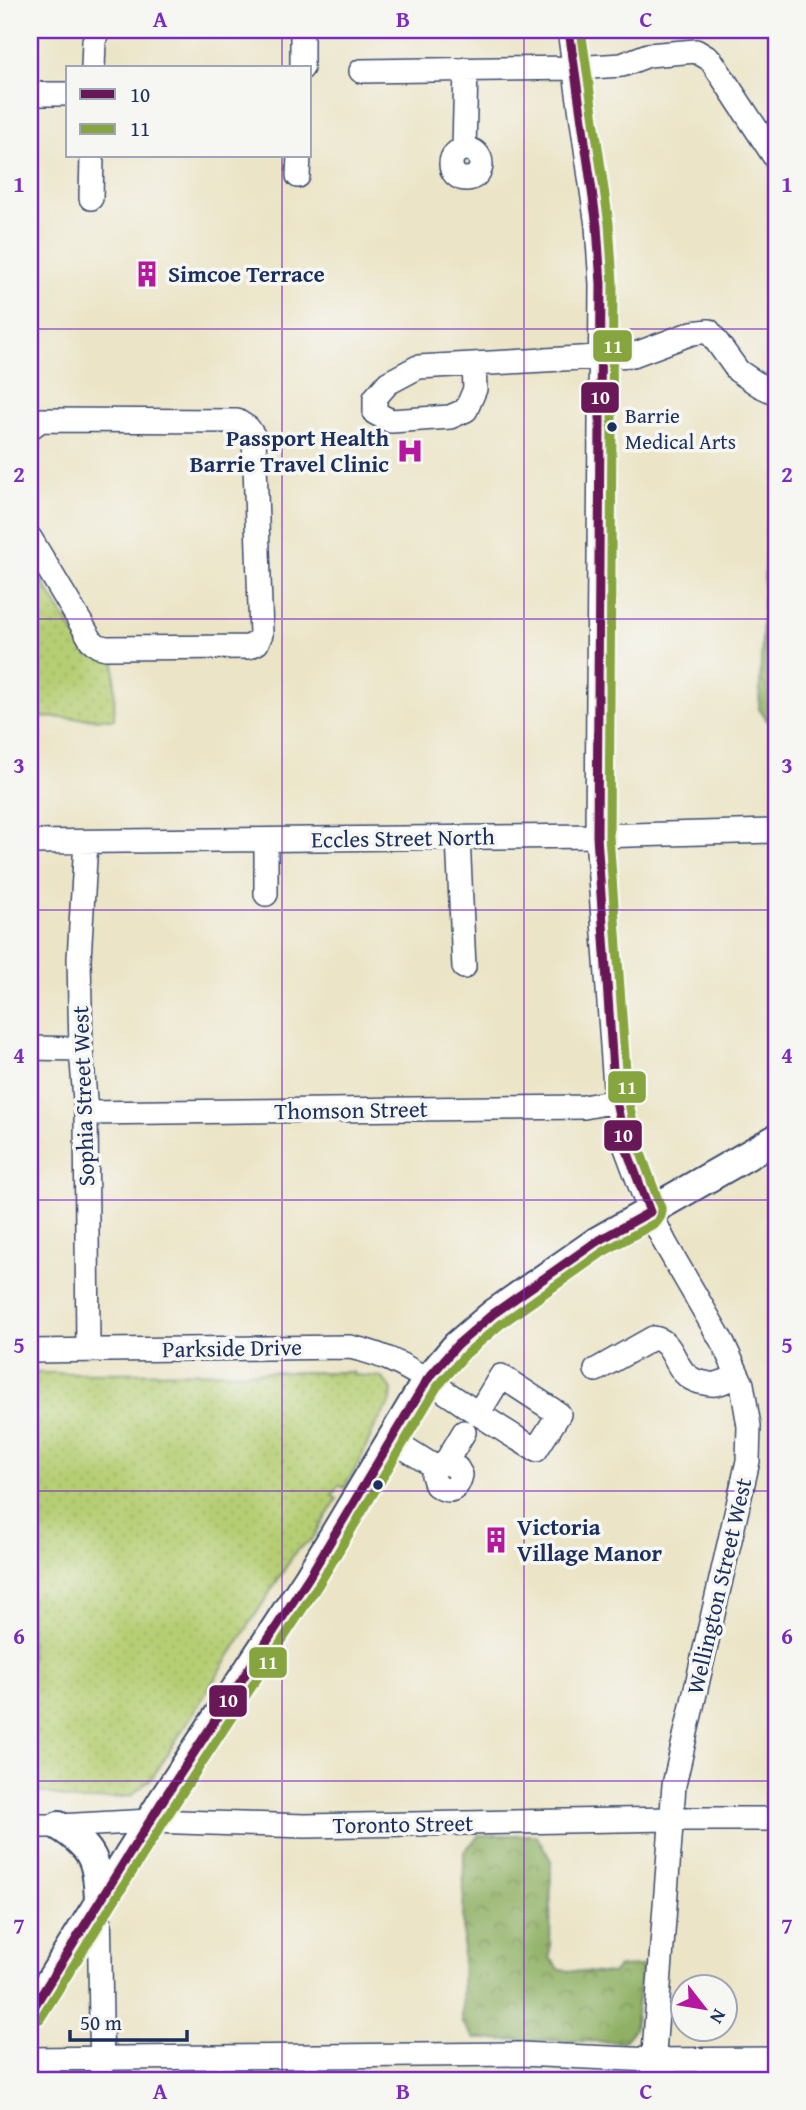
<svg xmlns="http://www.w3.org/2000/svg" width="806" height="2110" viewBox="0 0 806 2110" font-family="'Gentium Book Plus',serif">
  <style>
    .forest { fill: url(#forest-crowns); stroke: #567062; stroke-width: 2 }
    .park { fill: url(#park-dots); stroke: #687e68; stroke-width: 2 }
    .lines { fill: none; stroke-linecap: round; stroke-linejoin: round }
    .minor-casing { stroke: #3a4a6e; stroke-width: 26 }
    .major-casing { stroke: #3a4a6e; stroke-width: 32 }
    .minor { stroke: #fff; stroke-width: 23 }
    .major { stroke: #fff; stroke-width: 28 }
    .bus-1-casing { stroke: #f6f6f2; stroke-width: 14 }
    .bus-2-casing { stroke: #f6f6f2; stroke-width: 14 }
    .bus-1 { stroke: #681757; stroke-width: 9 }
    .bus-2 { stroke: #86a53e; stroke-width: 9 }
    .grid { fill: none; stroke: #7b2cbf; stroke-width: 2; stroke-opacity: 0.55 }
    .bus-dot { fill: #1b2f5e; stroke: #f6f6f2; stroke-width: 2.5 }
    .labels { text-anchor: middle; stroke-width: 7; stroke-linejoin: round; paint-order: stroke }
    .bus-label { font-size: 21px; fill: #1b2f5e; stroke: #f6f6f2; text-anchor: start }
    .poi-label { font-size: 23px; font-weight: bold; fill: #1b2f5e; stroke: #f6f6f2; text-anchor: start }
    .street-label { font-size: 23px; fill: #1b2f5e; stroke: #f6f6f2 }
    .line-badge { stroke: #f6f6f2; stroke-width: 2.5 }
    .badge-label { font-size: 19px; text-anchor: middle; font-weight: bold; fill: #fff }
    .neatline { fill: none; stroke: #7b2cbf; stroke-width: 2.5 }
    .grid-label { font-size: 23px; text-anchor: middle; font-weight: bold; fill: #7b2cbf }
  </style>
  <defs>
    <pattern id="forest-crowns" width="20" height="18" patternUnits="userSpaceOnUse" patternTransform="scale(1.75)"><rect width="20" height="18" fill="#90b165"/><path d="M2 6a3 3 0 1 1 6 0M12 15a3 3 0 1 1 6 0" fill="none" stroke="#759056"/></pattern>
    <pattern id="park-dots" width="8" height="8" patternUnits="userSpaceOnUse" patternTransform="scale(1.75)"><rect width="8" height="8" fill="#b6ce73"/><path d="M2 2h.1M6 6h.1" fill="none" stroke="#9cb166" stroke-width="1.8" stroke-linecap="round"/></pattern>
  </defs>
  <rect width="100%" height="100%" fill="#f6f6f2"/>
  <filter id="ink" filterUnits="userSpaceOnUse"><feTurbulence type="fractalNoise" baseFrequency=".0143" numOctaves="2"/><feDisplacementMap in="SourceGraphic" scale="14" xChannelSelector="R" yChannelSelector="G"/><feConvolveMatrix kernelMatrix="1 2 1 2 8 2 1 2 1" color-interpolation-filters="sRGB"/></filter>
  <filter id="wash" filterUnits="userSpaceOnUse"><feTurbulence type="fractalNoise" baseFrequency=".00686" numOctaves="4" result="noise"/><feDisplacementMap in="SourceGraphic" scale="28" xChannelSelector="R" yChannelSelector="G"/><feGaussianBlur stdDeviation="1.57" result="paint"/><feColorMatrix in="noise" values="0 0 0 0 0 0 0 0 0 0 0 0 0 0 0 0 0 1.4 0 .05"/><feComposite in="paint" operator="in"/></filter>
  <g filter="url(#wash)">
    <rect width="100%" height="100%" fill="#ebe4c6"/>
    <path class="forest" d="M 767,522 L 776,523 L 776,723 L 769,723 L 759,709 Z
      M 479,1835 L 536,1835 L 551,1860 L 550,1958 L 560,1970 L 612,1974 L 618,1967 L 642,1966 L 634,2029 L 623,2042 L 475,2039 L 462,2022 L 464,1852 Z"/>
    <path class="park" d="M 30,561 L 88,656 L 115,658 L 114,719 L 30,717 Z
      M 353,1372 L 354,1375 L 381,1377 L 392,1389 L 391,1401 L 374,1428 L 359,1463 L 344,1488 L 339,1485 L 332,1495 L 337,1499 L 312,1539 L 296,1551 L 152,1778 L 131,1796 L 84,1801 L 68,1799 L 48,1793 L 30,1793 L 30,1373 Z"/>
  </g>
  <g filter="url(#ink)">
    <g class="lines">
      <g class="minor-casing">
        <path id="minor" d="M 302,30 L 302,68
          M 569,30 L 597,226 L 601,284 L 597,836 L 616,1101 L 626,1148 L 650,1212 L 665,1243 L 723,1343 L 742,1384 L 749,1426 L 748,1461 L 674,1785 L 652,2080
          M 93,68 L 94,41 L 98,30
          M 361,71 L 574,68 L 622,65 L 648,55 L 696,51 L 711,60 L 776,159
          M 30,94 L 68,94
          M 464,149 L 466,69
          M451 164a15 15 0 1 1 30 0a15 15 0 1 1-30 0Z
          M 298,176 L 299,156
          M 91,198 L 92,156
          M 474,364 L 475,389 L 466,410 L 450,417 L 391,421 L 375,413 L 375,398 L 388,383 L 418,367 L 633,355 L 692,333 L 709,331 L 738,371 L 759,385 L 776,393
          M 30,428 L 41,420 L 237,421 L 248,428 L 254,437 L 261,634 L 257,643 L 248,647 L 106,648 L 98,646 L 91,640 L 30,538
          M 458,837 L 464,967
          M 30,842 L 597,836 L 776,831
          M 86,842 L 79,959 L 81,1049 L 86,1113 L 88,1350
          M 266,894 L 266,840
          M 30,1048 L 81,1049
          M 86,1113 L 584,1107 L 616,1101
          M 30,1351 L 350,1347 C 398,1357 422,1377 462,1403 C 486,1419 511,1435 536,1450 L 559,1414 L 501,1376 L 478,1414
          M 596,1370 L 653,1338 C 678,1341 671,1375 700,1382 C 705,1383 711,1385 716,1384 C 724,1382 731,1379 738,1376
          M 392,1440 L 435,1467 L 446,1462 L 464,1432
          M 435,1467 L 433,1475 L 436,1485 C 450,1494 457,1491 461,1475 L 457,1468 L 446,1462
          M 30,1826 L 59,1826 L 150,1821 L 305,1826 L 670,1819 L 776,1819
          M 99,1902 L 102,2080
          M 30,2059 L 520,2054 L 653,2060 L 776,2059"/>
      </g>
      <g class="major-casing">
        <path id="major" d="M 59,1826 C 94,1848 98,1862 99,1902
          M 30,2013 L 163,1800 L 309,1577 L 427,1380 L 457,1345 L 493,1314 L 596,1242 L 776,1139"/>
      </g>
      <use href="#minor" class="minor"/>
      <use href="#major" class="major"/>
      <g class="bus-1-casing">
        <path id="bus-1" d="M 30,2013 L 163,1800 L 309,1577 L 427,1380 L 457,1345 L 493,1314 L 596,1242 L 650,1212 L 626,1148 L 616,1101 L 613,1070 L 597,836 L 601,284 L 597,226 L 569,30"/>
      </g>
      <g class="bus-2-casing">
        <path id="bus-2" d="M 40,2019 L 173,1807 L 319,1584 L 437,1387 L 466,1354 L 501,1324 L 603,1252 L 657,1222 L 661,1216 L 661,1208 L 638,1145 L 628,1099 L 609,836 L 613,283 L 609,224 L 581,30"/>
      </g>
      <use href="#bus-1" class="bus-1"/>
      <use href="#bus-2" class="bus-2"/>
    </g>
  </g>
  <path class="grid" d="M 282,30 L 282,68M 524,30 L 524,2080M 282,156 L 282,2080M 30,329 L 776,329M 30,619 L 776,619M 30,910 L 776,910M 30,1200 L 776,1200M 30,1491 L 776,1491M 30,1781 L 776,1781"/>
  <defs>
    <g id="building-bare" transform="scale(2.1)"><path d="M-4-6H4V6H1V3H-1V6H-4ZM-2.5-4.3h1.7v1.8h-1.7ZM.8-4.3h1.7v1.8H.8ZM-2.5-1h1.7V.8h-1.7ZM.8-1h1.7V.8H.8Z" fill="#b5179e" stroke="#f6f6f2" stroke-width="2.5" paint-order="stroke"/></g>
    <g id="hospital-bare" transform="scale(2.1)"><path d="M-5-5h3v3.5h4V-5h3V5h-3V1.5h-4V5h-3Z" fill="#b5179e" stroke="#f6f6f2" stroke-width="2.5" paint-order="stroke"/></g>
  </defs>
  <g fill-rule="evenodd">
    <use href="#building-bare" x="147" y="274"/>
    <use href="#hospital-bare" x="410" y="451"/>
    <use href="#building-bare" x="496" y="1540"/>
  </g>
  <g class="bus-dot">
    <circle cx="612" cy="427" r="6"/>
    <circle cx="378" cy="1485" r="6"/>
  </g>
  <g class="labels">
    <g class="bus-label">
      <text x="625" y="423">Barrie<tspan x="625" dy="26">Medical Arts</tspan></text>
    </g>
    <g class="poi-label">
      <text x="168" y="282">Simcoe Terrace</text>
      <text x="389" y="446" text-anchor="end">Passport Health<tspan x="389" dy="26">Barrie Travel Clinic</tspan></text>
      <text x="517" y="1535">Victoria<tspan x="517" dy="26">Village Manor</tspan></text>
    </g>
    <g class="street-label">
      <text transform="translate(403 838) rotate(-1)" y="8">Eccles Street North</text>
      <text transform="translate(83 1096) rotate(-92)" y="8">Sophia Street West</text>
      <text transform="translate(351 1110) rotate(-1)" y="8">Thomson Street</text>
      <text transform="translate(232 1348) rotate(-1)" y="8">Parkside Drive</text>
      <text transform="translate(719 1586) rotate(-77)" y="8">Wellington Street West</text>
      <text transform="translate(403 1824) rotate(-1)" y="8">Toronto Street</text>
    </g>
  </g>
  <g class="line-badge">
    <rect x="592" y="329" width="41" height="34" rx="7" fill="#86a53e"/>
    <rect x="580" y="381" width="40" height="33" rx="7" fill="#681757"/>
    <rect x="607" y="1070" width="40" height="34" rx="7" fill="#86a53e"/>
    <rect x="603" y="1119" width="40" height="33" rx="7" fill="#681757"/>
    <rect x="248" y="1646" width="40" height="33" rx="7" fill="#86a53e"/>
    <rect x="208" y="1684" width="40" height="34" rx="7" fill="#681757"/>
  </g>
  <g class="badge-label">
    <text x="613" y="353">11</text>
    <text x="600" y="404">10</text>
    <text x="627" y="1094">11</text>
    <text x="623" y="1142">10</text>
    <text x="268" y="1669">11</text>
    <text x="228" y="1707">10</text>
  </g>
  <rect width="806" height="2110" fill="none" stroke="#f6f6f2" stroke-width="77"/>
  <rect x="66" y="66" width="245" height="91" fill="#f6f6f2" stroke="#9ea6b7" stroke-width="2"/>
  <rect x="80" y="89" width="35" height="10" fill="#681757" stroke="#9ea6b7" stroke-width="2"/>
  <text x="130" y="102" font-size="21" fill="#1b2f5e">10</text>
  <rect x="80" y="124" width="35" height="10" fill="#86a53e" stroke="#9ea6b7" stroke-width="2"/>
  <text x="130" y="136" font-size="21" fill="#1b2f5e">11</text>
  <g transform="translate(704 2008) rotate(121)"><circle r="33" fill="#f6f6f2" stroke="#9ea6b7" stroke-width="2"/>
  <path d="M0-5L12 26L0 18L-12 26Z" fill="#b5179e"/>
  <text y="-10" font-size="19" font-weight="bold" text-anchor="middle" fill="#1b2f5e">N</text>
  </g>
  <path d="M70 2030v10h117v-10" fill="none" stroke="#1b2f5e" stroke-width="3.5"/>
  <text x="80" y="2030" font-size="21" fill="#1b2f5e" stroke="#f6f6f2" stroke-width="5" paint-order="stroke">50 m</text>
  <rect x="38" y="38" width="730" height="2034" class="neatline"/>
  <g class="grid-label">
    <text x="160" y="27">A</text>
    <text x="403" y="27">B</text>
    <text x="646" y="27">C</text>
    <text x="19" y="192">1</text>
    <text x="787" y="192">1</text>
    <text x="19" y="482">2</text>
    <text x="787" y="482">2</text>
    <text x="19" y="773">3</text>
    <text x="787" y="773">3</text>
    <text x="19" y="1063">4</text>
    <text x="787" y="1063">4</text>
    <text x="19" y="1353">5</text>
    <text x="787" y="1353">5</text>
    <text x="19" y="1644">6</text>
    <text x="787" y="1644">6</text>
    <text x="19" y="1934">7</text>
    <text x="787" y="1934">7</text>
    <text x="160" y="2099">A</text>
    <text x="403" y="2099">B</text>
    <text x="646" y="2099">C</text>
  </g>
</svg>
